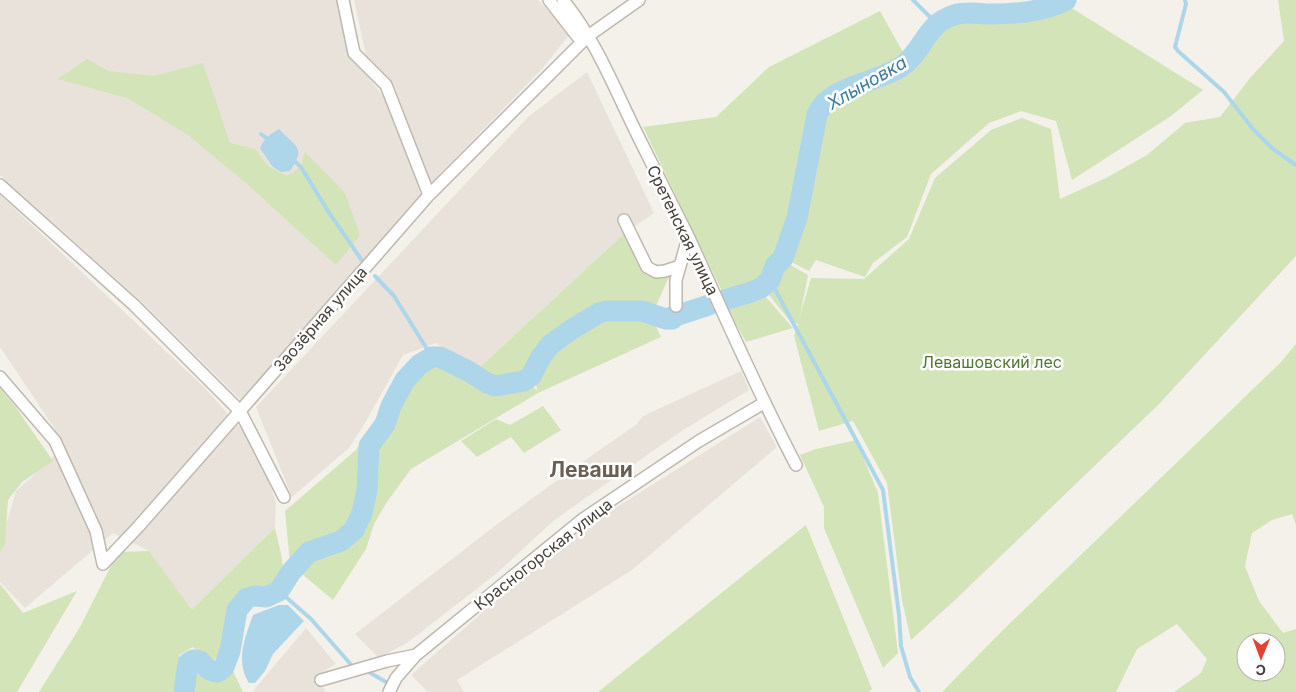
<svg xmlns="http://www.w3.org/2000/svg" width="1296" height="692" viewBox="0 0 1296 692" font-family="Inter,sans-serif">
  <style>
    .residential { fill: #e8e2da }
    .green { fill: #d3e4b8; fill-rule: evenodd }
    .water { fill: #aed6eb }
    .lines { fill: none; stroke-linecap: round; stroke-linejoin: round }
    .stream { stroke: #aed6eb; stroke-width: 4 }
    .river { stroke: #aed6eb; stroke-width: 21 }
    .minor-casing { stroke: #bfb8af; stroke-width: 14 }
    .minor { stroke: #fff; stroke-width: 11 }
    .labels { text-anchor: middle; stroke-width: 5; stroke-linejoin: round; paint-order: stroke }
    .street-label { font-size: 16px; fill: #48413a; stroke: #fff }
    .park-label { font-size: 16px; fill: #507531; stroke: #fff }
    .water-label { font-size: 18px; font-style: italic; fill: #3a7da3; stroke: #fff }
    .district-label { font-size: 21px; font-weight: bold; fill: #6a5f52; stroke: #fff }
  </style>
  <rect width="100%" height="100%" fill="#f4f1eb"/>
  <path class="residential" d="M 0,0 L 336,0 L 350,54 L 387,101 L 421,195 L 241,400 L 142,302 L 0,175 Z
    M 354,0 L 538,0 L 570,34 L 542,69 L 431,183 L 393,83 L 367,60 Z
    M 587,72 L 654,213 L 625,233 L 478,369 L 436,343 L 403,355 L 365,423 L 349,448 L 292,497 L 256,407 L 529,116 Z
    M 0,195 L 205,388 L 257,447 L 276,502 L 275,528 L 192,611 L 149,551 L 113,533 L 25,608 L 0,582 L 0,546 L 16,491 L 47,463 L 65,444 L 0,347 Z
    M 741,371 L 749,390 L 683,430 L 567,511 L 551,523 L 497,573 L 407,643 L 379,658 L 355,634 L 500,522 L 581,463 L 637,424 L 643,416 Z
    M 760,417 L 777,447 L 632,570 L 457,680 L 464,692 L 428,692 L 411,675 L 566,539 Z
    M 306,628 L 336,664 L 316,676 L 326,692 L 252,692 Z"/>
  <path class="green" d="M 1278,0 L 1296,0 L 1296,256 L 1158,405 L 956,599 L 911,640 L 902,600 L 887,483 L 853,421 L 819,431 L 794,336 L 798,324 L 789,320 L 769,295 L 770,280 L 785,262 L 808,275 L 800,316 L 811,278 L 864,279 L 909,239 L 935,178 L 991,130 L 1022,118 L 1051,129 L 1060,199 L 1106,178 L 1147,155 L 1185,123 L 1220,117 L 1250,78 L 1284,41 Z
    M 1070,7 L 1203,90 L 1171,116 L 1072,180 L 1056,121 L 1021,111 L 989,123 L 931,174 L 907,237 L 873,263 L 865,277 L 816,260 L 809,271 L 787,260 L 811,198 L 808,185 L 817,161 L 815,145 L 825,110 L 843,97 L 884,78 L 899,75 L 910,67 L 929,50 L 935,31 L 960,20 L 984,24 L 1029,18 Z
    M 880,11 L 905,56 L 831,92 L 816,103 L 805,163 L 785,242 L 755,283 L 722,291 L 643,127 L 716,117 L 769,67 Z
    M 87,59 L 108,71 L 154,76 L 203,63 L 230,143 L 255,149 L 268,166 L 287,176 L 301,167 L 305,152 L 345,193 L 360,235 L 336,265 L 246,183 L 188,135 L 127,98 L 58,79 Z
    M 625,233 L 643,266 L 653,278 L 671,272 L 656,306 L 597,309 L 547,342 L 527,374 L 488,378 L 478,369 Z
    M 764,295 L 793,328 L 746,342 L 724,302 Z
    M 613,313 L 651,317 L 661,337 L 538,393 L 411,469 L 387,502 L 374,524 L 366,549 L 333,600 L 290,564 L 285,511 L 356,450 L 389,401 L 418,372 L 436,361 L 491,393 L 530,382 L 537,391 C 535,379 537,377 542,365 C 555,337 585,323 613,313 Z
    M 1296,344 L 1296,525 L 1292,514 L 1272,520 L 1252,533 L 1245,566 L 1259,601 L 1283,633 L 1296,629 L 1296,692 L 1174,692 L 1201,673 L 1207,659 L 1177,624 L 1137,649 L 1116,692 L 942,692 L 1004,629 L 1280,363 ZM 1246,642 L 1276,642 L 1276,672 L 1246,672 Z
    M 0,388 L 15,406 L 53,461 L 22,482 L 8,500 L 5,544 L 0,552 Z
    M 543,406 L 561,430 L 524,453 L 511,437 L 477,457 L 461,441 L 496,419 L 510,425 Z
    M 856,440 L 878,493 L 898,653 L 883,668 L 824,528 L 824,507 L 800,455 L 816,449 Z
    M 806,525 L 872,689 L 869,692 L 598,692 Z
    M 275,528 C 278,541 282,555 283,568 C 283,587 247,600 232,609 L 223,647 L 212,664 L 193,647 L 179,655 L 178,692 L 39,692 L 80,627 L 118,552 L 149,551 L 192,610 Z
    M 0,584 L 23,613 L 77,591 L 17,692 L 0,692 Z
    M 233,671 L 243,692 L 189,692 L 193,672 L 210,681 Z"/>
  <path class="water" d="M 279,129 C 295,147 307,146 290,171 L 281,172 L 272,166 L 260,148 C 264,139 270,134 279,129 Z
    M 685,311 L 693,311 L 698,319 L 686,318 C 682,326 676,332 667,329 L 663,322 L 659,321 L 659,316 L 676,314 Z
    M 279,605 L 288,605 L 304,621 L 273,654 L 265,671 L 255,683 L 249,683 C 235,661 245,637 253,615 Z"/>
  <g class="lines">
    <path class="stream" d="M 913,0 L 936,23
      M 1185,0 L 1186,4 L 1176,43 L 1175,47 L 1178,51 L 1224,92 L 1253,129 L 1273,149 L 1296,165
      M 261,134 L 269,140
      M 292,159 L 301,167 L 328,211 L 365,265
      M 375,276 L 394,296 L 432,357
      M 770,280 L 883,490 L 899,615 L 901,646 L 910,677 L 919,692
      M 279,591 L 311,619 L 354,668
      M 367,671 L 386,682"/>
    <path class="river" d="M 721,301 L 751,292 L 761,288 L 770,280 L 775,266 L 783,258 L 797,218 L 817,115 C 827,87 878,82 901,67 C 924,51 925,24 954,15 C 967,11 979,14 992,14 C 1016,14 1044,12 1066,0
      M 184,692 L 188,663 L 193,660 L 200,661 C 206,668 209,671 218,672 L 224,667 L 230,651 L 237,610 L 247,598 L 254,596 L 266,597 L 279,591 L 291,572 L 309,552 L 341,541 L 354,530 L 362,513 L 367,490 L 369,446 L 385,424 L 391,406 L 405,380 L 420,364 L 432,357 L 440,357 L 470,372 L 487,383 L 495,386 L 524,381 L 531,376 L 541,357 L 550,345 L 572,329 L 599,313 L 606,311 L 642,311 L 666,319 L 709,305"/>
    <g class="minor-casing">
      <path id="minor" d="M 343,0 L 354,53 L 386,85 L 429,195
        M 549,0 L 577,36
        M 563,0 C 596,40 615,90 638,136 C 655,170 672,204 689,238 C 724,314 757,391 796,465
        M 0,185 L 134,305 L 240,411 L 429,195 L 588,36 L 639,0
        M 624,220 L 647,267 L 656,272 L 665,271 L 680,266
        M 676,306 L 676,280 L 688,238
        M 0,377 L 55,441 L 96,531 L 103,564
        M 103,564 L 139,526 L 240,411 L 284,497
        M 321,680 L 387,661 L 416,655
        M 389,692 L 396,678 L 416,655 L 583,519 L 699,441 L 764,403"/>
    </g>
    <use href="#minor" class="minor"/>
  </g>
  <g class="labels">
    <g class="street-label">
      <text transform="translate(683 230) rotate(64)" y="6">Сретенская улица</text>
      <text transform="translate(320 319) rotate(-49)" y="6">Заозёрная улица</text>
      <text transform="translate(543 554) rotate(-38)" y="6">Красногорская улица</text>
    </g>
    <g class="park-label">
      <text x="992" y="368">Левашовский лес</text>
    </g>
    <g class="water-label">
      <text transform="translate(867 83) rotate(-30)" y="6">Хлыновка</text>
    </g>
    <g class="district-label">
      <text x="591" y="477">Леваши</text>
    </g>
  </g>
  <g transform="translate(1261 657) rotate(181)"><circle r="24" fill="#ffffff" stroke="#b6b3b0"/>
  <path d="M0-4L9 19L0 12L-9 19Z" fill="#e73f30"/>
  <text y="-8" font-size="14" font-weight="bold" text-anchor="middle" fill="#48413a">С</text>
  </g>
</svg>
